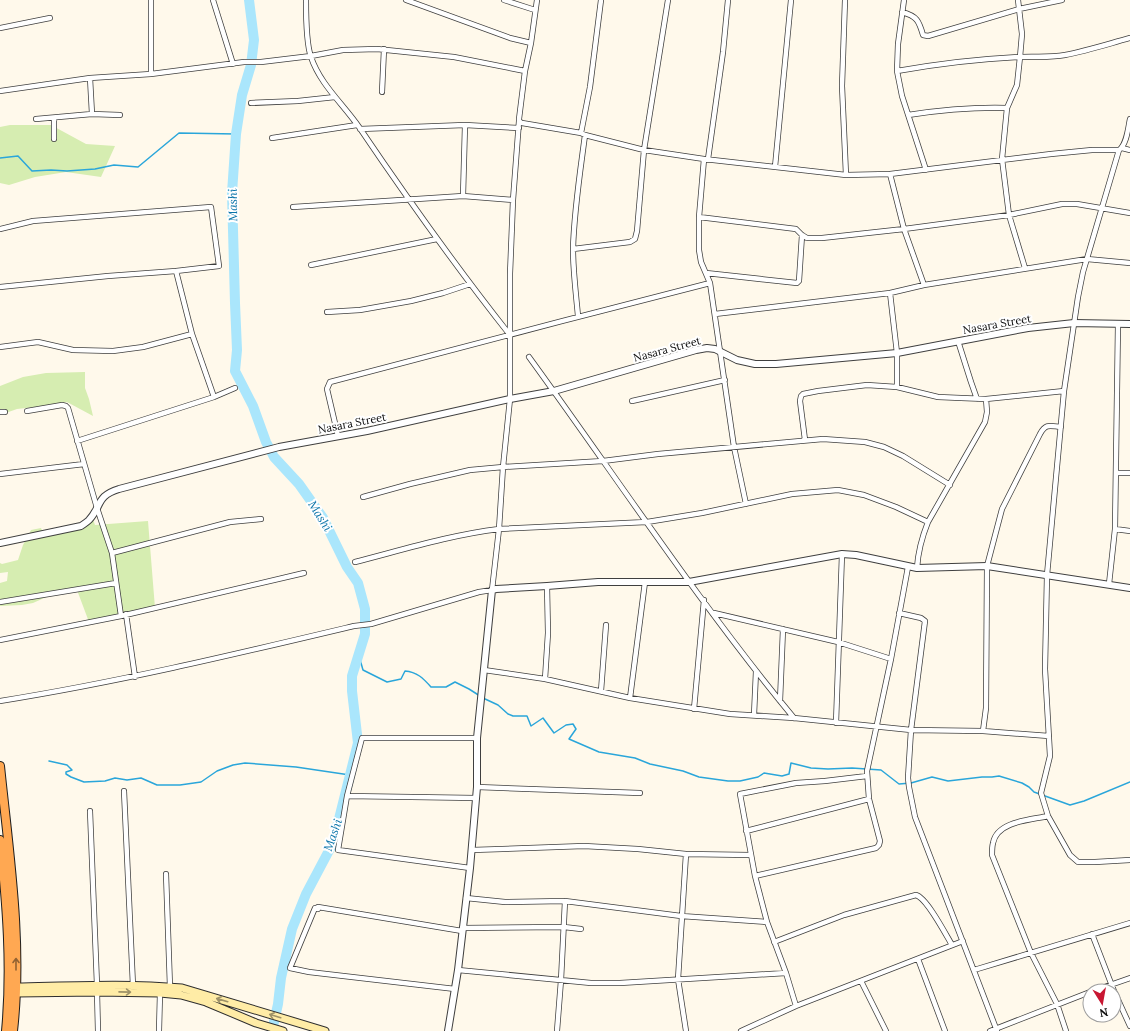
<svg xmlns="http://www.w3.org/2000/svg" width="1130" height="1031" viewBox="0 0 1130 1031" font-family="Lora,serif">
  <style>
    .green { fill: #d6edb1 }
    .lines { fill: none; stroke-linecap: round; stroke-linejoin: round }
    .stream { stroke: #2aa6da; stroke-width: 1.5 }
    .river { stroke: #aae6fc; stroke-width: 10 }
    .minor-casing { stroke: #3f3f3f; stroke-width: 6 }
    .tertiary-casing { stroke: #3f3f3f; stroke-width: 8 }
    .secondary-casing { stroke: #2e2e2e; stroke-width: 9 }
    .trunk-casing { stroke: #1d1d1d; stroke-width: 10 }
    .minor { stroke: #fff; stroke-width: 4.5 }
    .tertiary { stroke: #fff; stroke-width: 6 }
    .secondary { stroke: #ffeca6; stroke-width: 7 }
    .trunk { stroke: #ffa852; stroke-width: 8 }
    .oneway { stroke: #926232 }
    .oneway2 { stroke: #9e9268 }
    .labels { text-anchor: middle; stroke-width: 4; stroke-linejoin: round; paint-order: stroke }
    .street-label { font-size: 11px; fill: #0c0c0c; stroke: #fff }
    .water-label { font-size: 12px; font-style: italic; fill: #0a74a9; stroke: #fff }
  </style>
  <rect width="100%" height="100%" fill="#fff9eb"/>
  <path class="green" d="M 10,125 L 51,125 L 86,144 L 115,146 L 101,177 L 66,172 L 35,177 L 9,185 L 0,183 L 0,127 Z
    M 85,372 L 85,388 L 89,399 L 93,416 L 67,402 L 53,405 L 17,409 L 0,415 L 0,386 L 23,377 L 46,373 Z
    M 93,519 L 95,525 L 148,521 L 155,608 L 89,622 L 77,590 L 62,590 L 33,603 L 22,605 L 0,606 L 0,583 L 7,581 L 8,572 L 0,573 L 0,563 L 2,564 L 18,560 L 23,545 L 31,530 L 41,528 L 43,533 Z"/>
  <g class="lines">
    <path class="stream" d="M 0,158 L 18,156 L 32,171 L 51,170 L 67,171 L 95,169 L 114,165 L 138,167 L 179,133 L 236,134
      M 359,656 L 363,670 L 387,682 L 401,679 L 405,671 C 417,672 423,678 431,687 L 446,687 L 455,682 L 469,689 L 480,696
      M 483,698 L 498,705 L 508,714 L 513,716 L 527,716 L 531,726 L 543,718 L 554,733 L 566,725 L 573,724 L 576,729 L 569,739 L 599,752 L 635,758 L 650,764 L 683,771 L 699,777 L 728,781 L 740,781 L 758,777 L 764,773 L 782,776 L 789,774 L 791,763 L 811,768 L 828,769 L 852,768 L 881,770 L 899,784 L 911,783 L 932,777 L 948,781 L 982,777 L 992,777 L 999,776 L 1022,783 L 1029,787 L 1034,792 L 1070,805 L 1084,801 L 1130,782
      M 49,761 L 67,765 L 72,770 L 66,772 L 66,774 L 71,777 L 84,782 L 105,781 L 115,778 L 127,780 L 141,778 L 157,785 L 180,785 L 201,782 L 217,771 L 233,765 L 245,763 L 296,767 L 350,775"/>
    <path class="river" d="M 249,0 L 254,40 L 251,65 L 242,95 L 236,134 L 232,193 L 235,303 L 237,350 L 235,371 L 253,406 L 266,442 L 274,457 L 299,484 L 323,518 L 347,567 L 358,583 L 365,609 L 365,634 L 352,676 L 352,691 L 358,743 L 333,843 L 306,894 L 292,929 L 281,978 L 278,1004 L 272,1031"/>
    <g class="minor-casing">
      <path id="minor" d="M 213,0 L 233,64
        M 306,0 C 306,15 306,43 311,57 C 320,84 343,104 359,127 C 407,198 457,268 510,335
        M 406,0 L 510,38 L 531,43
        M 504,0 L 535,10
        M 845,0 L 842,86 L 846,175
        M 904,0 L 898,44 L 897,71 L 902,96 L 926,170
        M 1018,0 L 1022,34 L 1020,57 L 1017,85 L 1007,108 L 1002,159 L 1009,215 L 1025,268
        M 902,12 C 917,16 919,21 923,35 L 928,36 L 1019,9 L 1062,0
        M 0,28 L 50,18
        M 525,71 L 531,43 L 537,0
        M 897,71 C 937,64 978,59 1019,57 C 1034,56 1049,58 1065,55 C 1087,51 1108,44 1130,38
        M 151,74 L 151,0
        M 90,78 L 92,114
        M 0,91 L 90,78 L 151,74 L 244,62 L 261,62 L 311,56 L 343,50 L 377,49 L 454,57 L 525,71 L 519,119 L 519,121 L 522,123 L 581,133 L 585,135 L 644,150 L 704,159 L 846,175 L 890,174 L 1051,154 L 1092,150 L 1119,150 C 1127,144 1128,128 1130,119
        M 382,92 L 384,49
        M 251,103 L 298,101 L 335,97
        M 908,115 C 941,110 973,107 1007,108
        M 54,118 L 54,139
        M 36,119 L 92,114 L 120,115
        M 360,129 L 465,125 L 519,128
        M 581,133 L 590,87 L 601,0
        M 272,138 L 357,125
        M 1122,148 L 1130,150
        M 1119,150 L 1083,272 L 1078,297 L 1064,391 L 1047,575 L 1045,669 L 1050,756 L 1041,793 L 1048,816 L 1070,855 L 1078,862 L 1095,862 L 1130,860
        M 704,159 L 699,217 L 699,250 L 701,262 L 710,283 L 734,447 L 746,504
        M 708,159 L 723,52 L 728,0
        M 775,167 L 791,0
        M 890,174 L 904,229 L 924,285
        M 463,196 L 465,125
        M 293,207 L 463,196 L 513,200
        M 699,217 L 796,229 L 802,235 L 807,238 L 822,238 L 904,229 L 1009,215 L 1062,204 L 1077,204 L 1130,213
        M 0,229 L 33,221 L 211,207 L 219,266 L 176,271 L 108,276 L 0,287
        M 573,249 L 630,242 L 635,239 L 637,231 L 644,150 L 668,0
        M 311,265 L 437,239
        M 706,273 L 797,283 L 799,281 L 802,235
        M 890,293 L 897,353 L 897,387
        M 327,312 L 360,310 L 411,301 L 443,293 L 470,284
        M 715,314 L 890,293 L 924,285 L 1087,259 L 1130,263
        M 578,316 C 576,294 573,271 573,249 C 574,211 580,173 585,135
        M 958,341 L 971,382 L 977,399
        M 0,347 L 38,342 L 73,350 L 113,351 L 143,347 L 192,334
        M 529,357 C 617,478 699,603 794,718
        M 214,397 L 235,388
        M 632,401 L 725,380
        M 27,411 L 62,405 L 66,406 L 68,408 L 97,508 L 112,553 L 121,616
        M 0,412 L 5,412
        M 338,436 L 327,389 L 330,382 C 457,349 583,315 710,283
        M 805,440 L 800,401 L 801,396 L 803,394 L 818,391 L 867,385 L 897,387 L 938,397 L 961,398 L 986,399 L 1064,391
        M 77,441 L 214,397 L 192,334 L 176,271
        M 1117,473 L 1130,473
        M 0,474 L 84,464
        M 363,497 L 410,484 L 470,470 L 503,467 L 603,461 L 658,454 L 823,439 L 865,442 L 884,447 L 903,456 L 950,485
        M 1115,529 L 1130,531
        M 112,553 L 230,522 L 261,519
        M 355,562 C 402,550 450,535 499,529 L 647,522 L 702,513 L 792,494 L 838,490 L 864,495 L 896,507 L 928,522
        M 917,568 C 918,552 922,537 928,522 L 985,422 L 987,412 L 986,399
        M 1109,584 L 1115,529 L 1118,324
        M 0,602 L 116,583
        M 714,613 L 838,642 L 891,659
        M 899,613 L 921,618 L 925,621 L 911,730 L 908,778 L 909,787 L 915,817 L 997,1031
        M 126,614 L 135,677
        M 0,640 L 121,616 L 304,573
        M 484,670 L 545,679 L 630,698 L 730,714 L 794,718 L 911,730 L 983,731 L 1049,736
        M 545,679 L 548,633 L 547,586
        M 601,691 L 606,625
        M 630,698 L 645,582
        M 0,701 C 119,682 236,654 354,626 L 371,624 L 479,592 L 492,590 L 499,529 L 503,467 L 510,399 L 510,274 L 513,200 L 519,121
        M 780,701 L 783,629
        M 694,709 L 704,600
        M 754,715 L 756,671
        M 836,723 L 842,554
        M 983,731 L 986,708 L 987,566 L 1002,509 L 1040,434 C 1046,423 1050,426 1061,427
        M 477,787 L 640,793
        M 124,791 L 133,986
        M 347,796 L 476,798
        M 90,811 L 97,985
        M 1048,816 C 1031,820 997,821 993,843 C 992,847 992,851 992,855 L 1031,953 L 1057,1004 L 1066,1031
        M 746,831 L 869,799
        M 472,850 L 584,846 L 638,849 L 686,854 L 750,855
        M 470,868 L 338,850 L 347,796 L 362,738 L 477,738
        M 166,874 L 170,987
        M 755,876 L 876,848 L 879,845 L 880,841 L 869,799 L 867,771 L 891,659 L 908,567
        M 466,898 L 505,902 L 565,901 L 681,916 L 767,922
        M 462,928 L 564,927 L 581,929
        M 1092,934 L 1114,991
        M 774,942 L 844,915 L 916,895 C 927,898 946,935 952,945
        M 918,959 L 945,1031
        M 458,970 L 591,983 L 620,983 L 786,973
        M 974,970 L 1130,923
        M 861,981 L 886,1031
        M 455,989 L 309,972 L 290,968 L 315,908 L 318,909 L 318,907 L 462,931
        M 1093,991 L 1130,978
        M 1114,991 L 1130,1026
        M 97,992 L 98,1031
        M 796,1006 L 786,973 L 767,922 L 755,876 L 740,794 L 796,783 L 825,781 L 867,776
        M 159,1031 L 160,993
        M 557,1031 L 561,980 L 565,901
        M 686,1031 L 678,979 L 686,854
        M 741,1031 L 796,1006 L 963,941
        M 990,1031 L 1090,992"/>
    </g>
    <g class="tertiary-casing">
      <path id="tertiary" d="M 0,543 L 81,526 C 84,524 87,522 89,520 C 102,506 96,496 119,489 L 279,447 L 367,431 L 510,399 L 554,391 L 696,350 L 707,348 L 715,349 L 737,360 L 755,364 L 776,364 L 897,353 L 1028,328 L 1074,323 L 1130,324
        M 448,1031 L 458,970 L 470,868 L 477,787 L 477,738 L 492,590 L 496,589 L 547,586 L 598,582 L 689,582 L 842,554 L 856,555 L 917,568 L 987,566 L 1130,588"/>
    </g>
    <g class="secondary-casing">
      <path id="secondary" d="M 16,987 C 71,986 127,983 182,988 L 325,1031
        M 16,993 L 97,992 L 160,993 L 181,995 L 206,1002 L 256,1023 L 283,1031"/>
    </g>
    <g class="trunk-casing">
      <path id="trunk" d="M 0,766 C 9,854 23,943 13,1031
        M 0,840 C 7,904 12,967 6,1031"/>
    </g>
    <use href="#minor" class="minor"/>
    <use href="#tertiary" class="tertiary"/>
    <use href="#secondary" class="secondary"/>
    <use href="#trunk" class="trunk"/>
  </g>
  <defs><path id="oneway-shaft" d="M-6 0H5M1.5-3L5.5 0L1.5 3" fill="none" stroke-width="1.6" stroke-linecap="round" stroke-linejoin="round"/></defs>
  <use class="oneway" href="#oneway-shaft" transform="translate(16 964) rotate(-90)"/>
  <g class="oneway2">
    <use href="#oneway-shaft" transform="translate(125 992) rotate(1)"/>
    <use href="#oneway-shaft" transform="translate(222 1000) rotate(-164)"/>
    <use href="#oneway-shaft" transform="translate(275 1016) rotate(-163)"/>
  </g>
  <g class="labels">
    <g class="street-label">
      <text transform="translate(997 324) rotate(-10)" y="4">Nasara Street</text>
      <text transform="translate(667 349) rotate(-15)" y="4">Nasara Street</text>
      <text transform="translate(352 423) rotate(-11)" y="4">Nasara Street</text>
    </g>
    <g class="water-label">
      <text transform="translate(233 205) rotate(-91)" y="4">Mashi</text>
      <text transform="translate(320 516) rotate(58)" y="4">Mashi</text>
      <text transform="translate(333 835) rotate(-71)" y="4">Mashi</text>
    </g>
  </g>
  <g transform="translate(1102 1003) rotate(169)"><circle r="19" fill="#ffffff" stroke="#9e9e9e"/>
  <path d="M0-3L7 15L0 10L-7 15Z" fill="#c81732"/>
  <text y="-6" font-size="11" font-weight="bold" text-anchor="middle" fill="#0c0c0c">N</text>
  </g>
</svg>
